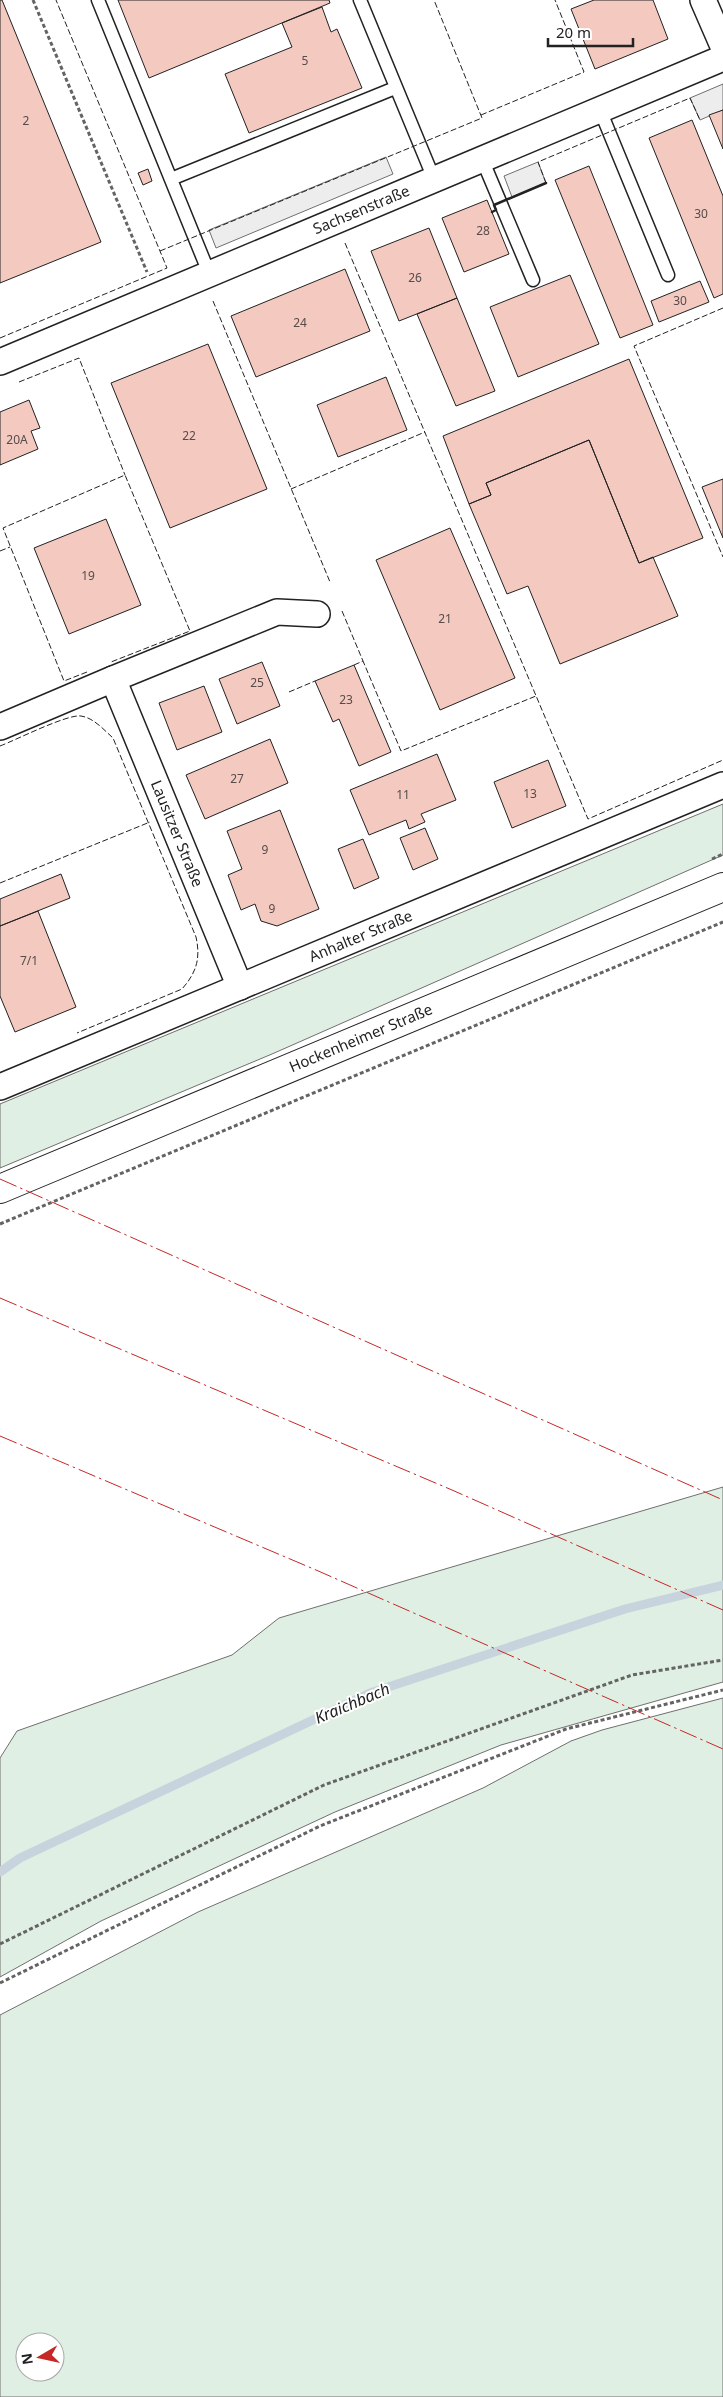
<svg xmlns="http://www.w3.org/2000/svg" width="723" height="2397" viewBox="0 0 723 2397" font-family="'Noto Sans',sans-serif">
  <style>
    .green { fill: #e0efe3; stroke: #6f6f6f; fill-rule: evenodd }
    .parking { fill: #ededed; stroke: #6f6f6f }
    .lines { fill: none; stroke-linecap: round; stroke-linejoin: round }
    .stream { stroke: #c7d3dd; stroke-width: 9 }
    .building { fill: #f3c9c0; stroke: #222 }
    .lane-casing { stroke: #222; stroke-width: 15 }
    .street-casing { stroke: #222; stroke-width: 28 }
    .secondary-casing { stroke: #222; stroke-width: 30 }
    .path { stroke: #646464; stroke-width: 3; stroke-dasharray: 4 2.5; stroke-linecap: butt }
    .lane { stroke: #fff; stroke-width: 12 }
    .street { stroke: #fff; stroke-width: 25 }
    .secondary { stroke: #fff; stroke-width: 28 }
    .fence { stroke: #222; stroke-width: 1; stroke-dasharray: 6 2.5; stroke-linecap: butt }
    .wall { stroke: #222; stroke-width: 2.5 }
    .power { stroke: #c62828; stroke-width: 1; stroke-dasharray: 18 4 2.5 4; stroke-linecap: butt }
    .labels { text-anchor: middle; stroke-width: 4; stroke-linejoin: round; paint-order: stroke }
    .number-label { font-size: 12px; fill: #564c4a }
    .street-label { font-size: 15px; fill: #222; stroke: #fff }
    .water-label { font-size: 16px; font-style: italic; fill: #222; stroke: #fff }
  </style>
  <rect width="100%" height="100%" fill="#fff"/>
  <path class="green" d="M 723,804 L 723,855 L 272,1054 L 0,1168 L 0,1104 Z
    M 723,1487 L 723,1682 L 501,1745 L 335,1812 L 101,1921 L 0,1977 L 0,1758 L 17,1731 L 232,1655 L 279,1618 Z
    M 723,1698 L 723,2397 L 0,2397 L 0,2015 L 198,1912 L 483,1788 L 571,1741 L 602,1730 ZM 25,2342 L 55,2342 L 55,2372 L 25,2372 Z"/>
  <path class="parking" d="M 723,84 L 723,110 L 700,120 L 690,98 Z
    M 386,157 L 393,174 L 216,248 L 209,230 Z
    M 538,162 L 546,183 L 512,197 L 504,176 Z"/>
  <g class="lines">
    <path class="stream" d="M 0,1872 L 20,1858 L 370,1693 L 625,1609 L 723,1585"/>
  </g>
  <path class="building" d="M 0,0 L 2,0 L 101,242 L 0,283 Z
    M 118,0 L 329,0 L 330,3 L 149,78 Z
    M 594,0 L 653,0 L 668,39 L 595,69 L 571,9 Z
    M 322,7 L 331,32 L 337,29 L 362,88 L 249,133 L 225,74 L 292,47 L 282,23 Z
    M 723,110 L 723,149 L 709,115 Z
    M 692,120 L 723,196 L 723,294 L 714,298 L 649,138 Z
    M 589,166 L 653,325 L 620,338 L 555,180 Z
    M 148,169 L 152,181 L 143,185 L 138,173 Z
    M 487,200 L 509,254 L 464,272 L 442,218 Z
    M 429,228 L 457,298 L 399,321 L 371,251 Z
    M 345,269 L 370,331 L 256,377 L 231,316 Z
    M 570,275 L 599,344 L 518,377 L 490,307 Z
    M 700,281 L 709,302 L 659,322 L 651,301 Z
    M 457,298 L 495,391 L 456,406 L 417,314 Z
    M 208,344 L 267,489 L 170,528 L 111,383 Z
    M 629,359 L 703,538 L 639,563 L 589,440 L 486,483 L 491,495 L 469,504 L 443,436 Z
    M 386,377 L 407,430 L 338,457 L 317,405 Z
    M 29,400 L 40,428 L 31,431 L 38,449 L 0,465 L 0,412 Z
    M 589,440 L 639,563 L 653,557 L 678,616 L 560,664 L 528,586 L 507,594 L 469,504 L 491,495 L 486,483 Z
    M 723,479 L 723,538 L 702,487 Z
    M 106,519 L 141,605 L 69,634 L 34,548 Z
    M 450,528 L 515,678 L 440,710 L 376,560 Z
    M 262,662 L 280,706 L 237,724 L 219,679 Z
    M 354,665 L 391,752 L 359,766 L 339,719 L 333,722 L 315,681 Z
    M 204,686 L 222,732 L 177,750 L 159,703 Z
    M 270,739 L 288,783 L 205,819 L 186,775 Z
    M 437,754 L 456,800 L 421,814 L 425,822 L 409,829 L 406,820 L 369,835 L 350,790 Z
    M 548,760 L 566,806 L 512,828 L 494,782 Z
    M 280,810 L 319,909 L 277,926 L 261,921 L 255,904 L 241,910 L 228,875 L 242,869 L 227,831 Z
    M 425,828 L 438,859 L 413,870 L 400,838 Z
    M 363,839 L 379,878 L 354,889 L 338,849 Z
    M 61,874 L 70,898 L 0,926 L 0,899 Z
    M 38,911 L 76,1007 L 15,1032 L 0,996 L 0,926 Z"/>
  <g class="lines">
    <g class="lane-casing">
      <path id="lane" d="M 98,0 L 209,273
        M 360,0 L 434,179
        M 600,110 L 668,275
        M 482,159 L 533,280
        M 171,179 L 395,88"/>
    </g>
    <g class="street-casing">
      <g id="street">
        <path d="M 703,0 L 723,46"/>
        <path id="s1" d="M 0,362 L 723,58"/>
        <path d="M 113,679 L 277,612 L 317,614"/>
        <path id="s2" d="M 0,727 L 113,679 L 240,987"/>
        <path id="s3" d="M 0,1087 L 723,785"/>
      </g>
    </g>
    <g class="secondary-casing">
      <g id="secondary">
        <path id="s4" d="M 0,1189 L 723,887"/>
      </g>
    </g>
    <path class="path" d="M 33,0 L 147,272
      M 712,859 L 723,854
      M 0,1224 L 723,922
      M 0,1944 L 324,1785 L 632,1675 L 723,1660
      M 0,1983 L 320,1826 L 566,1729 L 723,1690"/>
    <use href="#lane" class="lane"/>
    <use href="#street" class="street"/>
    <use href="#secondary" class="secondary"/>
    <path class="fence" d="M 481,115 L 584,72 L 555,0
      M 546,183 L 538,162 L 690,98 L 700,120
      M 345,243 L 588,819 L 723,760
      M 160,251 L 482,118 L 434,0
      M 213,301 L 330,582
      M 723,308 L 634,346 L 723,557
      M 0,338 L 167,268 L 56,0
      M 19,382 L 79,358 L 125,475
      M 291,489 L 425,432
      M 0,551 L 10,547
      M 342,611 L 363,661
      M 354,665 L 363,661 L 401,751 L 536,696
      M 87,672 L 64,681 L 3,528 L 125,475 L 190,631 L 111,662
      M 289,692 L 315,681
      M 0,746 C 16,740 67,714 81,716 C 94,718 104,730 113,738 L 196,937 C 201,959 196,973 182,989 L 77,1033
      M 0,883 L 150,822"/>
    <path class="wall" d="M 492,212 L 496,210 L 494,205 L 546,183"/>
    <path class="power" d="M 0,1179 L 723,1500
      M 0,1298 L 452,1490 L 723,1610
      M 0,1436 L 316,1570 L 723,1749"/>
  </g>
  <g class="labels">
    <g class="number-label">
      <text x="305" y="65">5</text>
      <text x="26" y="125">2</text>
      <text x="701" y="218">30</text>
      <text x="483" y="235">28</text>
      <text x="415" y="282">26</text>
      <text x="680" y="305">30</text>
      <text x="300" y="327">24</text>
      <text x="189" y="440">22</text>
      <text x="17" y="444">20A</text>
      <text x="88" y="580">19</text>
      <text x="445" y="623">21</text>
      <text x="257" y="687">25</text>
      <text x="346" y="704">23</text>
      <text x="237" y="783">27</text>
      <text x="530" y="798">13</text>
      <text x="403" y="799">11</text>
      <text x="265" y="854">9</text>
      <text x="272" y="913">9</text>
      <text x="29" y="965">7/1</text>
    </g>
    <g class="street-label">
      <text dy="5" stroke="none"><textPath href="#s1" startOffset="392">Sachsenstraße</textPath></text>
      <text dy="5" stroke="none"><textPath href="#s2" startOffset="290">Lausitzer Straße</textPath></text>
      <text dy="5" stroke="none"><textPath href="#s3" startOffset="391">Anhalter Straße</textPath></text>
      <text dy="5" stroke="none"><textPath href="#s4" startOffset="391">Hockenheimer Straße</textPath></text>
    </g>
    <g class="water-label">
      <text transform="translate(352 1703) rotate(-23)" y="6">Kraichbach</text>
    </g>
  </g>
  <g transform="translate(40 2357) rotate(261)"><circle r="24" fill="#ffffff" stroke="#a7a7a7"/>
  <path d="M0-4L9 19L0 12L-9 19Z" fill="#c62828"/>
  <text y="-8" font-size="14" font-weight="bold" text-anchor="middle" fill="#222222">N</text>
  </g>
  <path d="M548 38v8h85v-8" fill="none" stroke="#222222" stroke-width="2.5"/>
  <text x="556" y="38" font-size="15" fill="#222222" stroke="#ffffff" stroke-width="4" paint-order="stroke">20 m</text>
</svg>
